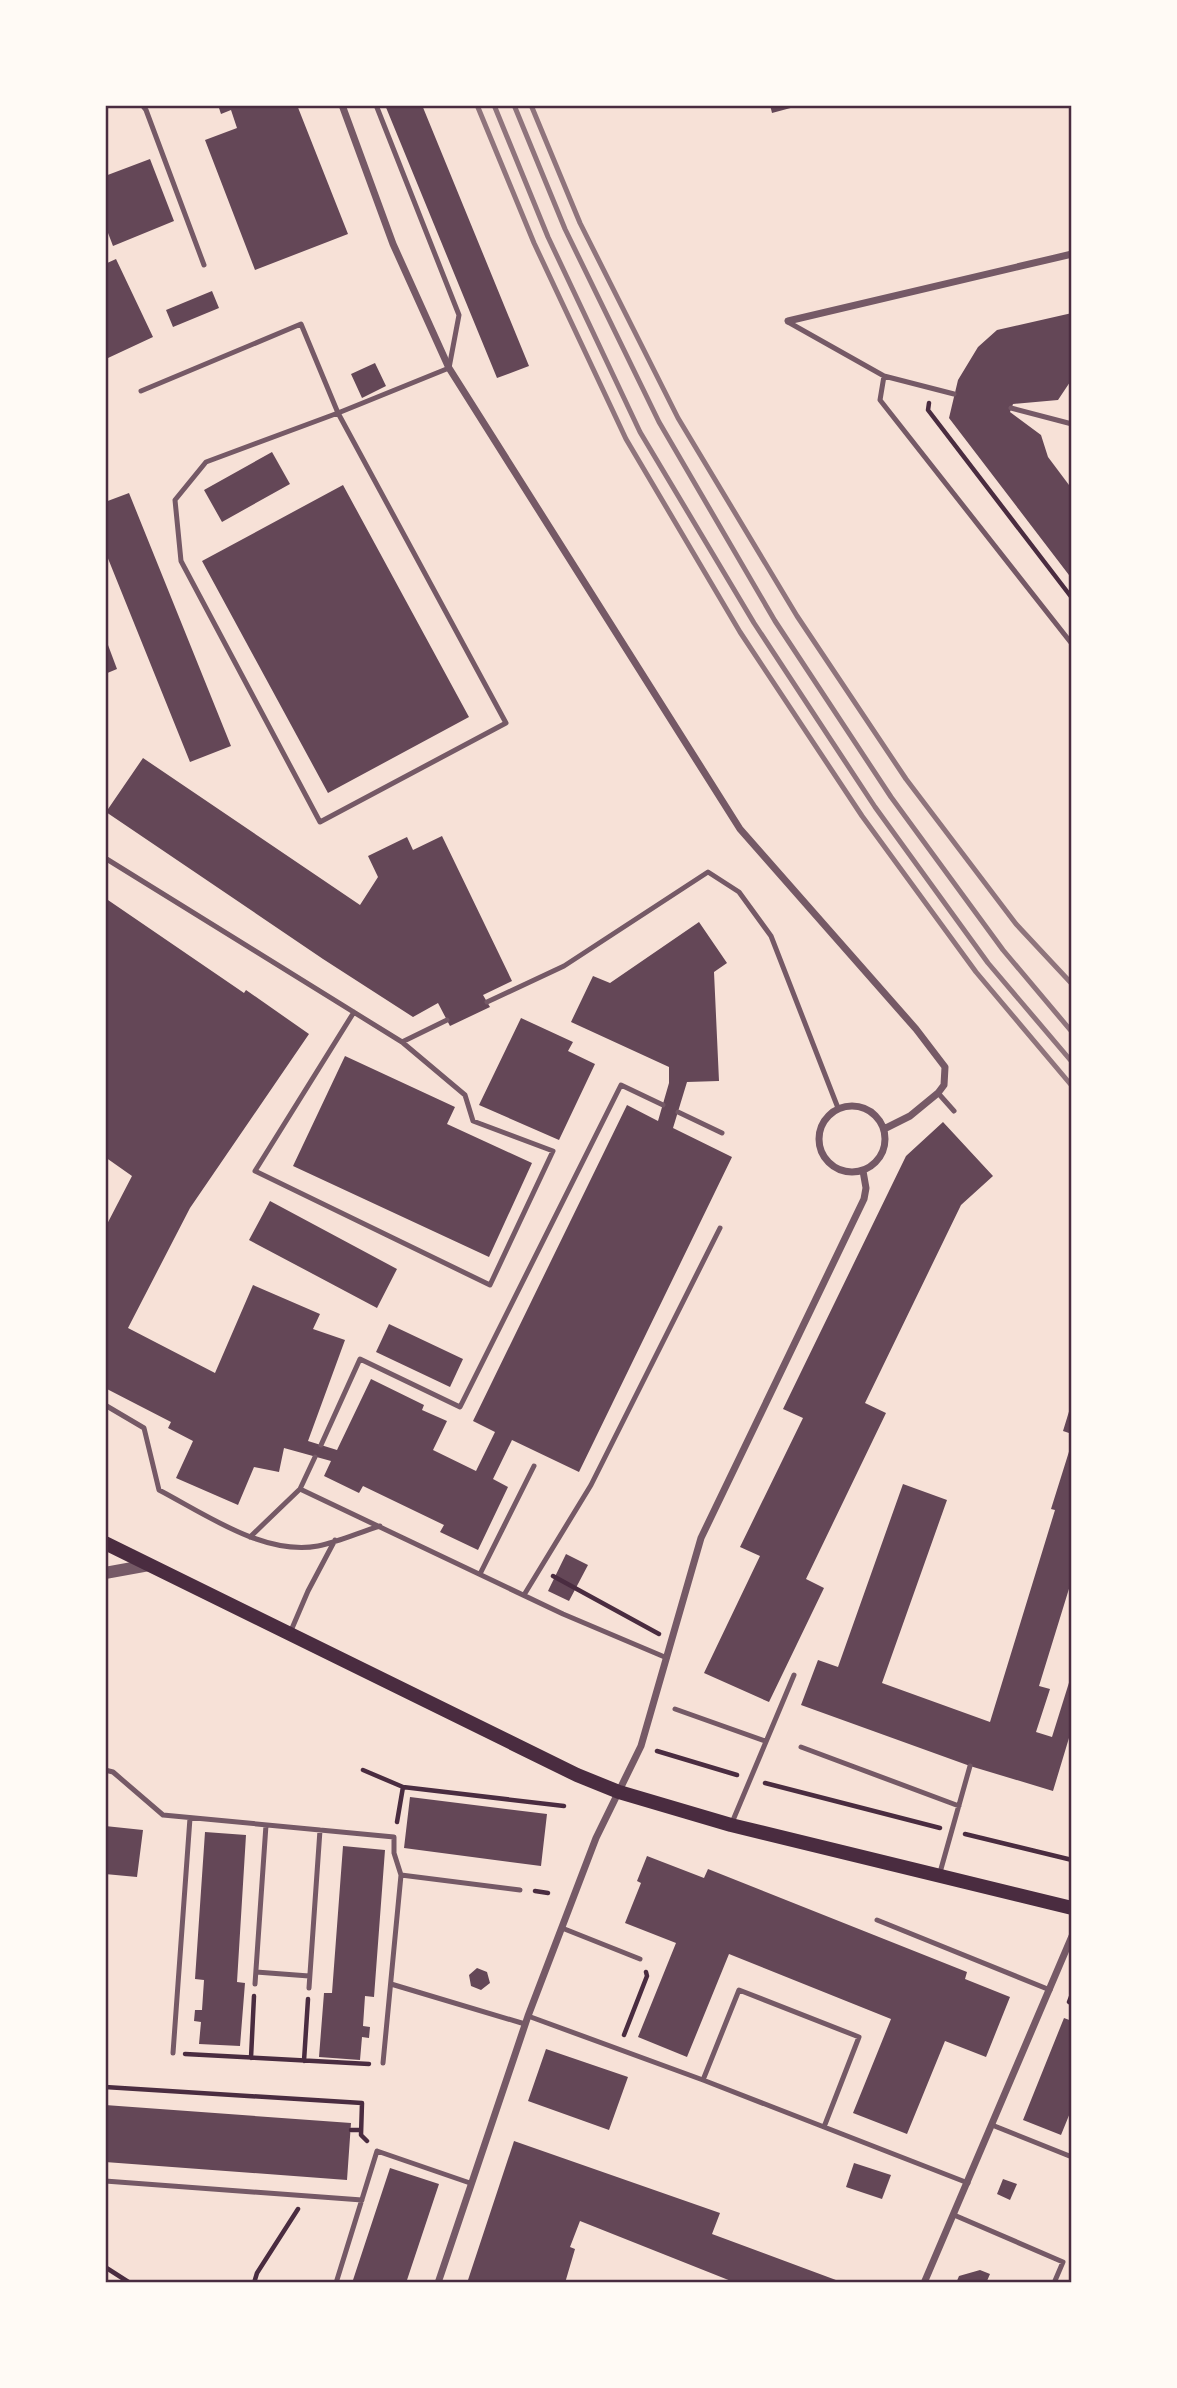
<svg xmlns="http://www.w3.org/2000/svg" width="1177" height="2388" viewBox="0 0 1177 2388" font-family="Overpass,sans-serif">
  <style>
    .building { fill: #644757 }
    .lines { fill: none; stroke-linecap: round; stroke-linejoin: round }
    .path { stroke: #4a2c40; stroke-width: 4.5 }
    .service { stroke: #755966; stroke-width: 5 }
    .minor { stroke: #755966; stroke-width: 7 }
    .tertiary { stroke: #755966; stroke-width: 12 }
    .secondary { stroke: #4a2c40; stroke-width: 14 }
    .rail { stroke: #8f747c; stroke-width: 5 }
    .neatline { fill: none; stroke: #4a2c40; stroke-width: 2.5 }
  </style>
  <rect width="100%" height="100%" fill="#f7e1d7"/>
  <path class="building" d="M 218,105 L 297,105 L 348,234 L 255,270 L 205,140 L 237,128 L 231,110 L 221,114 Z
    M 385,105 L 422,105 L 529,366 L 497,378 Z
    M 770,105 L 798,105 L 798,106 L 772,113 Z
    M 150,159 L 174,221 L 113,246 L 105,225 L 105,176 Z
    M 116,259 L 153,337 L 108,358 L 105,351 L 105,264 Z
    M 212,291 L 219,308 L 173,327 L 166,310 Z
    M 1072,313 L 1072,379 L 1058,400 L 1013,404 L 1010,412 L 1041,435 L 1048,457 L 1072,489 L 1072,579 L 949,418 L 958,380 L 978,347 L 997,330 Z
    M 375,363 L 386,386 L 362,398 L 351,374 Z
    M 272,452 L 290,484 L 222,522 L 204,490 Z
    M 343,485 L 469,717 L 328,793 L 202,561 Z
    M 129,493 L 231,746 L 190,762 L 105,551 L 105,502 Z
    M 105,637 L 117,669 L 105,674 Z
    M 143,758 L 360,905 L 378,877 L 368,856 L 407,837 L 413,850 L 442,836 L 512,981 L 483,995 L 490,1007 L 450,1026 L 438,1003 L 413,1017 L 323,959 L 106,812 Z
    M 105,898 L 244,993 L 246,990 L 309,1034 L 190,1208 L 128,1328 L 215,1373 L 253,1285 L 320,1314 L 313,1329 L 345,1340 L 308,1441 L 337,1450 L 371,1379 L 424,1405 L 422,1410 L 447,1421 L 433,1450 L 476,1471 L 495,1432 L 473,1421 L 627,1105 L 658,1121 L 669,1083 L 669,1067 L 571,1022 L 593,976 L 610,983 L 699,922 L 727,963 L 714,972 L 719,1081 L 687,1082 L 673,1128 L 732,1157 L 579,1472 L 512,1440 L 493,1479 L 508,1487 L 478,1550 L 440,1532 L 444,1525 L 363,1486 L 359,1493 L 324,1476 L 331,1461 L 284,1448 L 279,1472 L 254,1467 L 238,1505 L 176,1478 L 193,1441 L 168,1428 L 171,1422 L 105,1388 L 105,1228 L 132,1176 L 105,1157 Z
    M 521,1018 L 573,1042 L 568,1051 L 595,1064 L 559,1140 L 479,1105 Z
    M 345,1056 L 455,1107 L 447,1124 L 532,1163 L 489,1257 L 293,1166 Z
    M 943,1122 L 993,1176 L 961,1205 L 865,1403 L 886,1413 L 806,1579 L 824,1588 L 769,1702 L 704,1673 L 760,1556 L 740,1547 L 803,1418 L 783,1409 L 906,1156 Z
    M 270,1201 L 397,1269 L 377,1308 L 249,1240 Z
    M 389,1324 L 463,1359 L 450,1387 L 376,1352 Z
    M 1071,1405 L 1072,1405 L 1072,1434 L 1063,1431 Z
    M 1072,1442 L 1072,1579 L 1039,1686 L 1050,1689 L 1036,1732 L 1052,1737 L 1072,1673 L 1072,1728 L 1053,1791 L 970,1766 L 801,1705 L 818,1660 L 838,1667 L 903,1484 L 947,1500 L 882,1683 L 990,1722 L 1055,1510 L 1051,1509 Z
    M 566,1554 L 588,1565 L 569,1601 L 548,1591 Z
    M 410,1797 L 547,1814 L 541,1866 L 404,1848 Z
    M 105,1826 L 143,1830 L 137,1877 L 105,1874 Z
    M 205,1832 L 246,1835 L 237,1982 L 245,1983 L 240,2046 L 199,2044 L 201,2022 L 194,2021 L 195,2010 L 202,2010 L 204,1980 L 195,1979 Z
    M 343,1846 L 385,1850 L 374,1997 L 365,1996 L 363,2026 L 370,2027 L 369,2038 L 362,2037 L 360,2060 L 319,2057 L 324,1993 L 332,1993 Z
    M 647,1856 L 704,1878 L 708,1869 L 967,1972 L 965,1979 L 1010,1997 L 986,2057 L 945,2041 L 907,2134 L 853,2113 L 891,2019 L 729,1954 L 687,2057 L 638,2037 L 676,1943 L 625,1923 L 641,1883 L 637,1881 Z
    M 477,1968 L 487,1972 L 490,1983 L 481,1990 L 471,1986 L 469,1975 Z
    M 1064,2018 L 1072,2021 L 1072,2108 L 1061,2135 L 1023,2120 Z
    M 546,2049 L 628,2077 L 609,2130 L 528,2101 Z
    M 105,2105 L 351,2123 L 347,2180 L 105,2162 Z
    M 514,2141 L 720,2213 L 712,2234 L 844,2283 L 736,2283 L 580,2221 L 570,2247 L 575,2249 L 565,2283 L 467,2283 Z
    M 854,2163 L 891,2175 L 882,2199 L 846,2187 Z
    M 390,2168 L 439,2184 L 406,2283 L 352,2283 Z
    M 1003,2179 L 1017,2184 L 1010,2200 L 997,2194 Z
    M 980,2270 L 990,2274 L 987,2281 L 992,2283 L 956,2283 L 959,2276 Z"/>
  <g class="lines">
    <path class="path" d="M 929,403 L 928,410 L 1072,598
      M 553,1576 L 659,1634
      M 657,1751 L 737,1775
      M 363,1770 L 403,1787 L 564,1806
      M 765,1783 L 940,1828
      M 397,1822 L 403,1787
      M 965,1834 L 1072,1860
      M 535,1891 L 548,1893
      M 1072,1994 L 1069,2002 L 1072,2003
      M 624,2035 L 647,1976 L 646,1972
      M 185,2054 L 369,2064
      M 251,2058 L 254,1996
      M 304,2061 L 308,1999
      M 105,2087 L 362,2103 L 361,2135 L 367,2141
      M 351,2130 L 361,2130
      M 105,2267 L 130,2283
      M 254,2283 L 257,2273 L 298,2209"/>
    <path class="service" d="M 142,105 L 146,110 L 204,265
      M 788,322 L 884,376 L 954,394
      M 884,376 L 880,400 L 1072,644
      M 141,391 L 301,324 L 338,413 L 449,368 L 459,315 L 376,105
      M 1011,408 L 1072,424
      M 338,413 L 506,723 L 320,822 L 181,561 L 175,500 L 206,462 Z
      M 105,858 L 402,1042 L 465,1095 L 473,1121 L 553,1151 L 490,1285 L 255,1171 L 354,1012
      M 487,1002 L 564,966 L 708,872 L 739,892 L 771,936 L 838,1108
      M 402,1042 L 447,1020
      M 938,1093 L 954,1111
      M 678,1112 L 722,1133
      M 105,1405 L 144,1428 L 159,1490 C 205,1514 264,1556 318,1546 C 339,1542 360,1532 380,1526
      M 321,1445 L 360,1359 L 460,1407 L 621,1085 L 663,1105
      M 300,1489 L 563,1614 L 667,1658
      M 250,1537 L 300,1489 L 315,1457
      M 480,1574 L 534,1466
      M 524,1595 L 591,1485 L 720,1228
      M 290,1633 L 308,1591 L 335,1540
      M 675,1709 L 765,1741
      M 801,1747 L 959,1806
      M 105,1770 L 113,1772 L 163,1815 L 394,1837 L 394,1853 L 401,1875 L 383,2063
      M 731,1825 L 794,1675
      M 401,1875 L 520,1890
      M 939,1876 L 970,1766
      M 877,1920 L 1050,1990
      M 562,1928 L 640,1959
      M 256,1972 L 309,1976
      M 255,1984 L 266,1825
      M 391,1984 L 525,2024
      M 309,1988 L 320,1830
      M 528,2016 L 703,2080 L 968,2183
      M 173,2053 L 190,1818
      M 703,2080 L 739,1990 L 859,2037 L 824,2127
      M 992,2125 L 1072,2157
      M 105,2181 L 362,2200
      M 954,2215 L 1063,2262 L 1054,2283
      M 336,2283 L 377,2151 L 470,2183"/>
    <path class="minor" d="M 342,105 L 393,244 L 449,368 L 740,829 L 916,1029 L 945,1067 L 944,1085 L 938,1093 L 910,1116 L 884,1129
      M 788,321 L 1072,254
      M819 1139a33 33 0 1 1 66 0a33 33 0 1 1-66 0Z
      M 438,2283 L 528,2016 L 596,1838 L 641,1746 L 701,1538 L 864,1199 L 866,1188 L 863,1171
      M 924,2283 L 1072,1936"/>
    <path class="tertiary" d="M 105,1573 L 149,1565"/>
    <path class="secondary" d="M 105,1543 L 577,1775 L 619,1792 L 731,1825 L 1072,1908"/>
    <path class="rail" d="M 477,105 L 534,243 L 626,439 L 740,632 L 862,816 L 976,972 L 1072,1086
      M 494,105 L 548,237 L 640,432 L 754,623 L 875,807 L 988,963 L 1072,1062
      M 514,105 L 565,229 L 659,422 L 775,621 L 891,797 L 1003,950 L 1072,1032
      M 531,105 L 580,223 L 678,418 L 797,616 L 906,779 L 1016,924 L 1072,984"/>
  </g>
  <rect width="1177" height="2388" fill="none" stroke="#fffaf5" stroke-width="214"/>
  <rect x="107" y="107" width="963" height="2174" class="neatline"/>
</svg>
